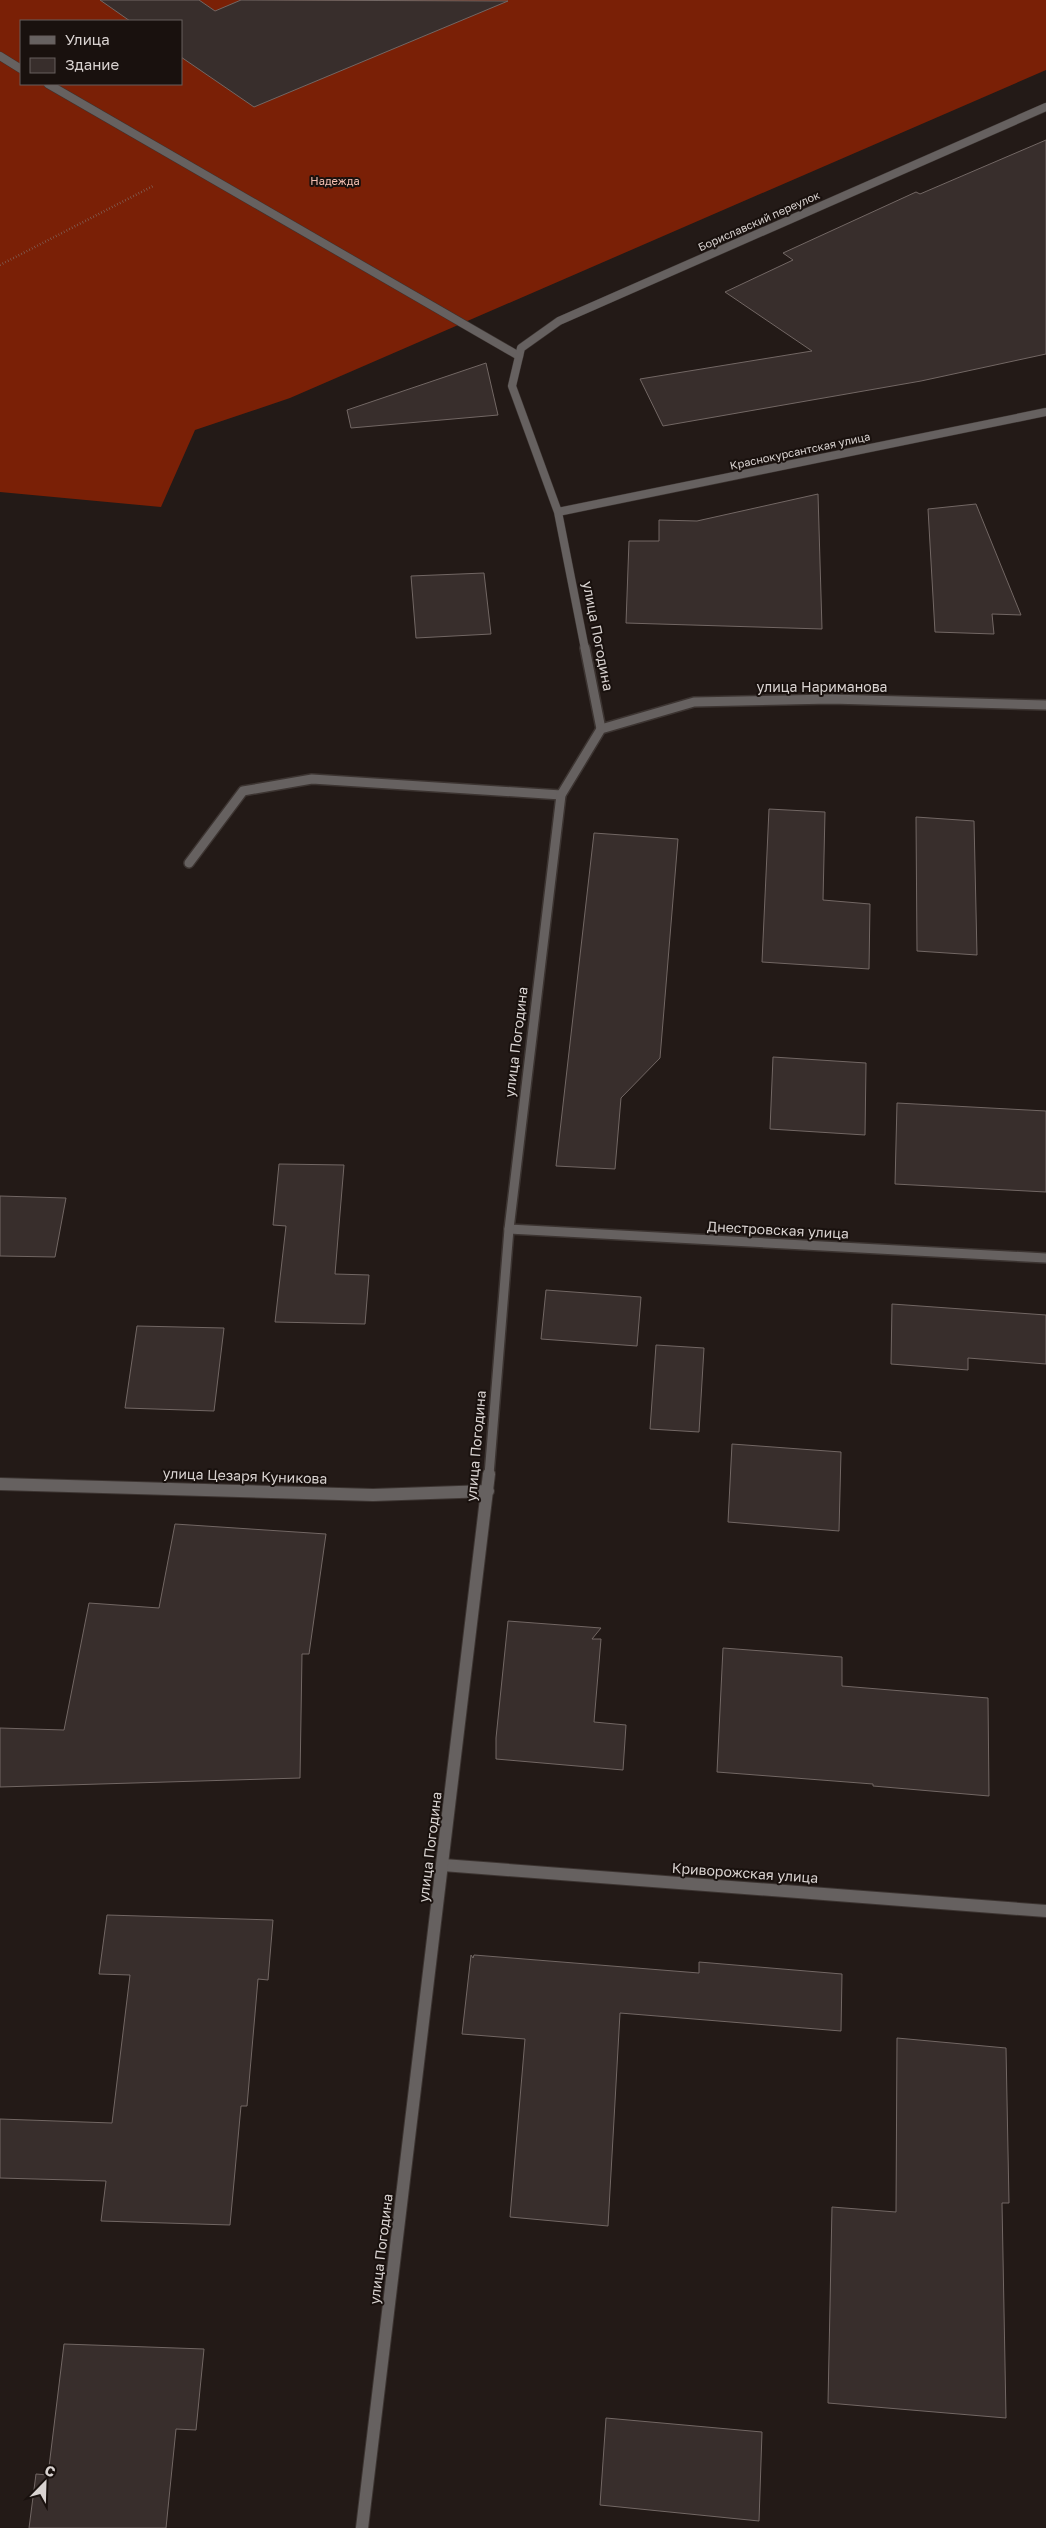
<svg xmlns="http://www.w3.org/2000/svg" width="1046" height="2528" viewBox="0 0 1046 2528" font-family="'Golos Text',sans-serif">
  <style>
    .forest { fill: #7a2006; fill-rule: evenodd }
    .building { fill: #382e2c; stroke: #726764 }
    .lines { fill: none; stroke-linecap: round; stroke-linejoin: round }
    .service-far1-casing { stroke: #3c3431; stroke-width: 9 }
    .service-casing { stroke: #3c3431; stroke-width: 12 }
    .minor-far2-casing { stroke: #3c3431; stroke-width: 9 }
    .minor-far1-casing { stroke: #3c3431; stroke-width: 12 }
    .minor-casing { stroke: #3c3431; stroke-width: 14 }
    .tertiary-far1-casing { stroke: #3c3431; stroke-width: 12 }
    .tertiary-casing { stroke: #3c3431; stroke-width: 14 }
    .path { stroke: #837c7a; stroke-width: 2.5; stroke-dasharray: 0.5 2.5; stroke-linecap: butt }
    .service-far1 { stroke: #666160; stroke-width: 8 }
    .service { stroke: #666160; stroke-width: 9 }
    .minor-far2 { stroke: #666160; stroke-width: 8 }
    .minor-far1 { stroke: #666160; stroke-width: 9 }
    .minor { stroke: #666160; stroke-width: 12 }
    .tertiary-far1 { stroke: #666160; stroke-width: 9 }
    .tertiary { stroke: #666160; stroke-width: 12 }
    .labels { text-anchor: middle; stroke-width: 4; stroke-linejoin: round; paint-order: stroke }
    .far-park-label { font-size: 11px; fill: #f4c0b2; stroke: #19110e }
    .far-street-label { font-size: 11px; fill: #d9d3d1; stroke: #19110e }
    .street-label { font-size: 14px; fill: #d9d3d1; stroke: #19110e }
  </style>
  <rect width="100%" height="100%" fill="#231a17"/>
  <path class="forest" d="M 0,0 L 1046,0 L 1046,70 L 290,398 L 195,430 L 161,507 L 0,492 ZM 21,21 L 181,21 L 181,84 L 21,84 Z"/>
  <path class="building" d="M 100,0 L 199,0 L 215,11 L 241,0 L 508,1 L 254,107 L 181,57 L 181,21 L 130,21 Z
    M 1046,140 L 1046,354 L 921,381 L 663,426 L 640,379 L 812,351 L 725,292 L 793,260 L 783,253 L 916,192 L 920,194 Z
    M 486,363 L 498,415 L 351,428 L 347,410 Z
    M 818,494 L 822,629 L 626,623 L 629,541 L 659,541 L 659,520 L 697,521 Z
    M 976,504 L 1021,615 L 992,614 L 994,634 L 935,632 L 928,509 Z
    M 484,573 L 491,634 L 416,638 L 411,576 Z
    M 769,809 L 825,812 L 823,900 L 870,904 L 869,969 L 762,962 Z
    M 916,817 L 974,821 L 977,955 L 917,951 Z
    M 594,833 L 678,839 L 660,1058 L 621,1098 L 615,1169 L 556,1166 Z
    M 773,1057 L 866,1063 L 865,1135 L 770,1129 Z
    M 897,1103 L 1046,1111 L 1046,1192 L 895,1184 Z
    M 279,1164 L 344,1165 L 335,1274 L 369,1275 L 365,1324 L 275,1322 L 286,1226 L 273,1225 Z
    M 0,1196 L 66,1198 L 55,1257 L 0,1256 Z
    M 546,1290 L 641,1297 L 637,1346 L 541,1339 Z
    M 892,1304 L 1046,1315 L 1046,1364 L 968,1358 L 968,1370 L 891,1364 Z
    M 137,1326 L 224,1328 L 214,1411 L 125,1408 Z
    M 656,1345 L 704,1348 L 699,1432 L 650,1429 Z
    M 732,1444 L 841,1452 L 839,1531 L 728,1522 Z
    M 175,1524 L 326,1534 L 309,1654 L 302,1654 L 300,1778 L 0,1787 L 0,1728 L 64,1730 L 89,1603 L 159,1608 Z
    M 508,1621 L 601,1628 L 592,1639 L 601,1639 L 594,1722 L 626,1725 L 623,1770 L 496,1759 L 496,1738 Z
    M 723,1648 L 842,1657 L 842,1686 L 988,1698 L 989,1796 L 873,1786 L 873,1784 L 717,1772 Z
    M 107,1915 L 273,1920 L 268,1980 L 258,1979 L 247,2106 L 241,2106 L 230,2225 L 101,2221 L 106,2181 L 0,2178 L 0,2119 L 112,2123 L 130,1975 L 99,1974 Z
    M 471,1955 L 473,1958 L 474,1955 L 699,1973 L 699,1962 L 842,1974 L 841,2031 L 620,2013 L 608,2226 L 510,2217 L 525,2039 L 462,2034 Z
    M 897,2038 L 1006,2048 L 1009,2203 L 1002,2203 L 1006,2418 L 828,2403 L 832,2207 L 896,2212 Z
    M 64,2344 L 204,2349 L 196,2430 L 176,2429 L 166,2528 L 29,2528 L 36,2474 L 48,2475 Z
    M 606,2418 L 762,2432 L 759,2521 L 600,2505 Z"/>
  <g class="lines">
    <g class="service-far1-casing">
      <path id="service-far1" d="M 0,56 L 21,69
        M 48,84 L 519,356"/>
    </g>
    <g class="service-casing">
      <path id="service" d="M 189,863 L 243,791 L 312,779 L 561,795"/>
    </g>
    <g class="minor-far2-casing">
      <path id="minor-far2" d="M 558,512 L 1046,412
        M 585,649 L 558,512 L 512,386 L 521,348 L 559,321 L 1046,107"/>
    </g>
    <g class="minor-far1-casing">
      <path id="minor-far1" d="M 585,648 L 601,729
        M 509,1229 L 1046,1258"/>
    </g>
    <g class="minor-casing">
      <path id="minor" d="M 443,1865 L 1046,1911"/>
    </g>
    <g class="tertiary-far1-casing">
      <path id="tertiary-far1" d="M 489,1475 L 509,1229 L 561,795 L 601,729 L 694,702 L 831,699 L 1046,705"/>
    </g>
    <g class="tertiary-casing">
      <path id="tertiary" d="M 0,1484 L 373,1495 L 488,1491
        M 362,2528 L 489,1474"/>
    </g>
    <path class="path" d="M 0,265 L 153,186"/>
    <use href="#service-far1" class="service-far1"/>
    <use href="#service" class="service"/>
    <use href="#minor-far2" class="minor-far2"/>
    <use href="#minor-far1" class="minor-far1"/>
    <use href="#minor" class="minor"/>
    <use href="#tertiary-far1" class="tertiary-far1"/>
    <use href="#tertiary" class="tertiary"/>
  </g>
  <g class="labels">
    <g class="far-park-label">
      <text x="335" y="185">Надежда</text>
    </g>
    <g class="far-street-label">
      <text transform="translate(759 221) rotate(-24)" y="4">Бориславский переулок</text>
      <text transform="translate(800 451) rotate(-12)" y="4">Краснокурсантская улица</text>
    </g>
    <g class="street-label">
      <text transform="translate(598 636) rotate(79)" y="5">улица Погодина</text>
      <text x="822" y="692">улица Нариманова</text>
      <text transform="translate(516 1042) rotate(-83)" y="5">улица Погодина</text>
      <text transform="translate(778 1230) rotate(3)" y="5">Днестровская улица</text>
      <text transform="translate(476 1446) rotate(-85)" y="5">улица Погодина</text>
      <text transform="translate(245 1476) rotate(2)" y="5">улица Цезаря Куникова</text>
      <text transform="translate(430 1847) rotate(-83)" y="5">улица Погодина</text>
      <text transform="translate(745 1873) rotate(4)" y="5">Криворожская улица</text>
      <text transform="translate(381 2249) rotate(-83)" y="5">улица Погодина</text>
    </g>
  </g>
  <rect x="20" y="20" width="162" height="65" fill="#19110e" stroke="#665f5c"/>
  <rect x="30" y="36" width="25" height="8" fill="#666160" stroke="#665f5c"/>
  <text x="65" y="45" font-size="15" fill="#d9d3d1">Улица</text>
  <rect x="30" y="58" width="25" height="15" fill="#382e2c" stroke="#665f5c"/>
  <text x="65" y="70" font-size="15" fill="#d9d3d1">Здание</text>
  <g transform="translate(45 2483) rotate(23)" stroke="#19110e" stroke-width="4" paint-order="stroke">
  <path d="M0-4L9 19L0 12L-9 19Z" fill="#d9d3d1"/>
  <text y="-8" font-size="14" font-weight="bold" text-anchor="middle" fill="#d9d3d1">С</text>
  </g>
</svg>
